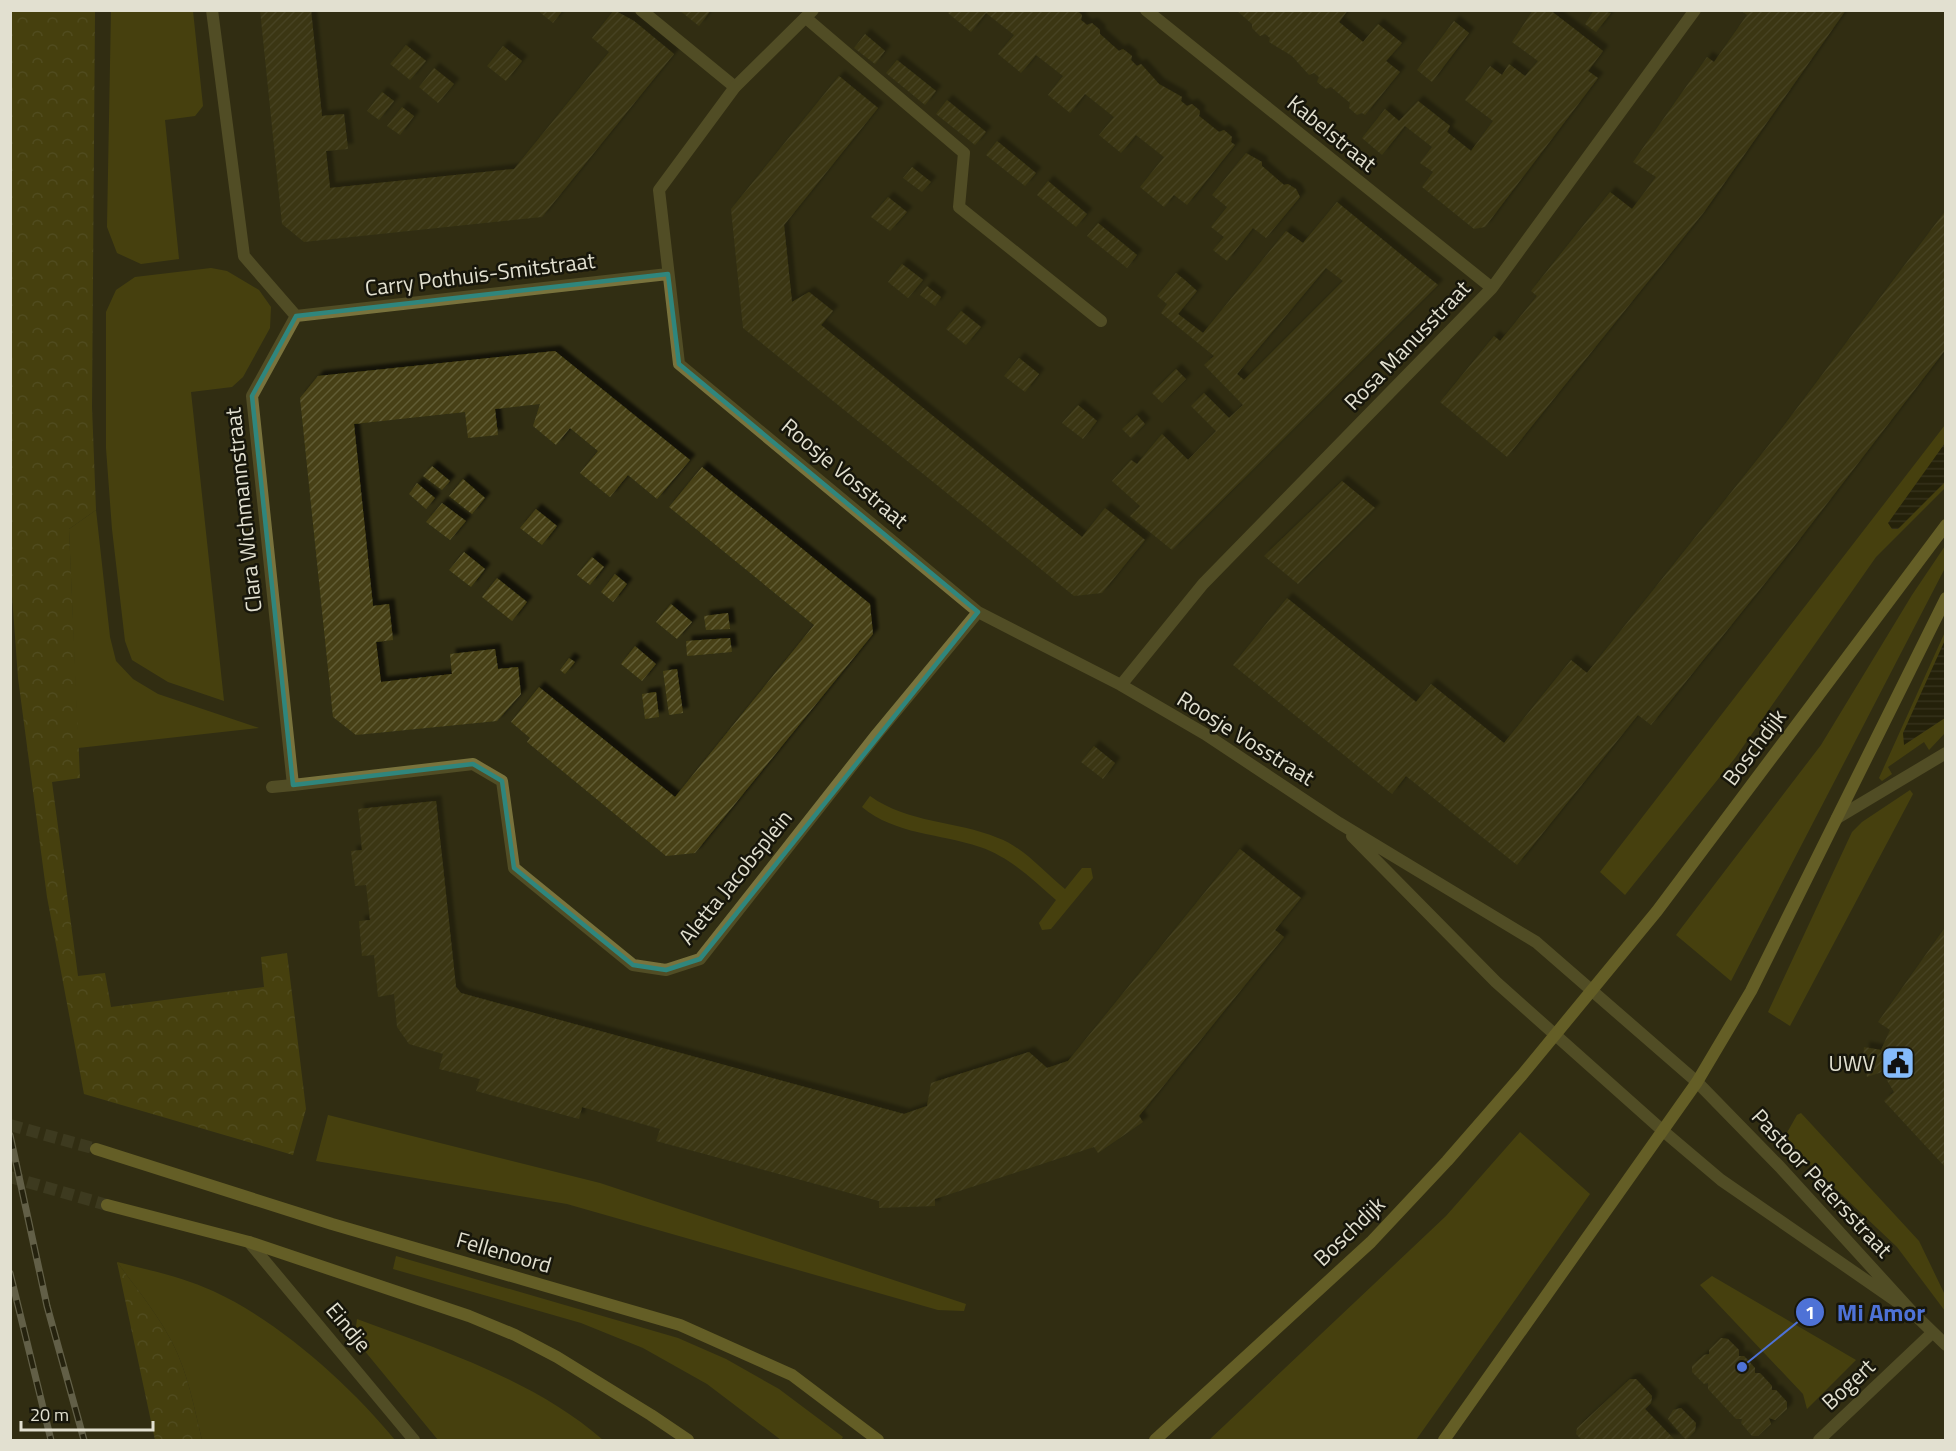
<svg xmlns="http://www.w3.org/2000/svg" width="1956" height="1451" viewBox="0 0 1956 1451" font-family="'Titillium Web',sans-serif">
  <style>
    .green { fill: #60580b }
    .forest { fill: url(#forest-crowns) }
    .water { fill: url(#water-rules) }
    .building { fill: url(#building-hatch); fill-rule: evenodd; filter: url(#shadow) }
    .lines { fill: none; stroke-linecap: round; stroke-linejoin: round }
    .secondary-tunnel { stroke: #4c492f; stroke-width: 12; stroke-dasharray: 12 6; stroke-linecap: butt }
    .service { stroke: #79733d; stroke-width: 12 }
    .minor { stroke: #79733d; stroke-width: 12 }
    .secondary { stroke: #a3993e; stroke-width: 12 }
    .rail-casing { stroke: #9d9b87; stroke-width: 7 }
    .rail { stroke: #17160b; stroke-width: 4.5; stroke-dasharray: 14; stroke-linecap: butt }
    .marked { fill: none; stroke: #2f867d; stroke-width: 4.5; stroke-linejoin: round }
    .labels { text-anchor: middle; stroke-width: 5; stroke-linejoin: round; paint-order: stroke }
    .street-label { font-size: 22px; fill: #e2e0d0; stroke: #17160b }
    .poi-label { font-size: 22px; fill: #e2e0d0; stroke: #17160b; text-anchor: end }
    .leader { fill: none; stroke: #4e72d6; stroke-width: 2 }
    .callout-dot { fill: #4e72d6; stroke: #17160b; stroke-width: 2 }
    .mark-label { font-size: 18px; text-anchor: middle; font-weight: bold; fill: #fff }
    .callout-label { font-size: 24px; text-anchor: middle; font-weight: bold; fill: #4e72d6; stroke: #17160b; stroke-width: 5; stroke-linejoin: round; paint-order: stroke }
  </style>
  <defs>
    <pattern id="forest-crowns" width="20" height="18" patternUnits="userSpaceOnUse" patternTransform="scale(1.5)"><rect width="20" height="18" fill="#60580b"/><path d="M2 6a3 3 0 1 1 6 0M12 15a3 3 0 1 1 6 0" fill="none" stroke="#76702e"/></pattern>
    <pattern id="water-rules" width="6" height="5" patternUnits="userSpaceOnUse" patternTransform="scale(1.5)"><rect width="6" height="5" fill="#161300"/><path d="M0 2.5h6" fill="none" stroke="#383524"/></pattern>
    <pattern id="building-hatch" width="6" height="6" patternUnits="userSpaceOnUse" patternTransform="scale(1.5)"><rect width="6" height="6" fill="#464114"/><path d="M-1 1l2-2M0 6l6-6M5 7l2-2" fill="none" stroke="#605c35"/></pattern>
    <filter id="shadow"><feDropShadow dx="5.5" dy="-5.5" stdDeviation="1.5" flood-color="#0009"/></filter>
  </defs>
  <rect width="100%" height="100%" fill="#312e13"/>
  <path class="green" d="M 111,11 L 193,11 L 203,106 L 195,116 L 165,120 L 179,259 L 141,264 L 117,253 L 107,227 Z
    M 211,268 L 227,271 L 259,290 L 271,307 L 270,328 L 243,377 L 232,387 L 191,392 L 224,701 L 168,682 L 132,660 L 125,641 L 112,529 L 106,448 L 106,312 L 116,290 L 135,277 Z
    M 1945,425 L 1945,488 L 1876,557 L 1735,758 L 1625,895 L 1600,872 Z
    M 96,510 L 110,637 L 116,661 L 133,679 L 158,694 L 259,728 L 78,748 L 69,529 Z
    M 1945,546 L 1945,568 L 1731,981 L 1676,935 L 1821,745 L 1912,595 Z
    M 1945,632 L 1945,733 L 1929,750 L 1924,742 L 1888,767 L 1892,774 L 1882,781 L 1879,778 Z
    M 1910,790 L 1913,794 L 1790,1026 L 1768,1012 L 1852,832 L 1862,822 Z
    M 870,796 C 909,824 955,820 998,838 C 1023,847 1044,872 1065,889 L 1082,868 L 1091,868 L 1093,878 L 1051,929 L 1042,930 L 1039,923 L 1056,900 C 1033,880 1010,857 980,847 C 939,833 896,835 862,807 Z
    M 1801,1113 L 1919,1241 L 1945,1295 L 1945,1311 L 1897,1247 L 1785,1141 L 1784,1138 L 1797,1115 Z
    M 328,1115 L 600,1183 L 966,1304 L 964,1311 L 938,1310 L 567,1204 L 316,1161 Z
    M 1520,1132 L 1590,1194 L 1416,1440 L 1209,1440 L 1446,1216 Z
    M 396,1256 L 678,1338 L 726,1359 L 779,1389 L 843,1437 L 841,1440 L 781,1440 L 707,1384 L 643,1348 L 581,1323 L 393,1269 Z
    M 117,1262 C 149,1270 182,1277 213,1291 C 279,1321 350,1385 395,1440 L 202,1440 C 194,1407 188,1373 172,1342 C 157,1313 136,1288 117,1262 Z
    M 1712,1276 L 1856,1360 L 1807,1409 L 1803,1394 L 1700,1285 Z
    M 357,1319 C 441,1350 534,1380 603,1440 L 438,1440 L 359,1344 L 355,1334 Z"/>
  <path class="forest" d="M 10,11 L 95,11 L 92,407 L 96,510 L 69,529 L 80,778 L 52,782 L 78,976 L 105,973 L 111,1007 L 264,987 L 261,957 L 287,953 L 306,1109 L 293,1155 L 84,1094 L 47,897 L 18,678 L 10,568 Z
    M 117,1262 C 136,1288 157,1313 172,1342 C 188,1373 194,1407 202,1440 L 155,1440 Z"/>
  <path class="water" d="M 1945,443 L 1945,482 L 1898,529 L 1892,529 L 1888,523 Z
    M 1945,640 L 1945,718 L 1904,745 L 1903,733 Z"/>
  <path class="building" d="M 260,10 L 311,10 L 322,116 L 344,114 L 348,149 L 326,151 L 330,188 L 514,169 L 609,52 L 592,38 L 614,10 L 634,21 L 674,54 L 542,217 L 304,242 L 282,224 Z
    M 537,10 L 563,10 L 553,23 Z
    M 679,10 L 711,10 L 699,26 Z
    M 950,10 L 1076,10 L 1082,15 L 1081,20 L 1087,25 L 1092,23 L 1100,30 L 1100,34 L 1119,51 L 1123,49 L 1132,56 L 1131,60 L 1137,66 L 1141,64 L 1159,84 L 1182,97 L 1181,101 L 1187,106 L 1192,104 L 1200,111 L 1199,116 L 1219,132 L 1224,130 L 1232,137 L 1231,142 L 1235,145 L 1187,205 L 1174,195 L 1164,207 L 1140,187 L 1164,157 L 1136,135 L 1121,153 L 1099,135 L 1114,117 L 1085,94 L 1070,113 L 1048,95 L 1063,76 L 1036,55 L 1021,73 L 998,54 L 1014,35 L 986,13 L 971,32 L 948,13 Z
    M 1236,10 L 1348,10 L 1339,22 L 1363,42 L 1378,24 L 1402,43 L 1386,61 L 1400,72 L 1365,115 L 1362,113 L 1357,115 L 1349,108 L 1350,103 L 1331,87 L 1326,89 L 1317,82 L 1319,77 L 1314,73 L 1309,75 L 1292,56 L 1269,42 L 1270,38 L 1265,34 L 1260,36 L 1252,28 L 1252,24 Z
    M 1533,10 L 1550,10 L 1603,51 L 1588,71 L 1598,78 L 1485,227 L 1474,229 L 1422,187 L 1433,172 L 1420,163 L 1432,147 L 1405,126 L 1382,155 L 1362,138 L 1385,109 L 1399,121 L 1418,101 L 1450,126 L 1447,132 L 1471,151 L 1493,121 L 1465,100 L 1490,66 L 1502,75 L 1509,64 L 1525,76 L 1538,61 L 1512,42 Z
    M 1594,10 L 1611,13 L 1596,32 L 1585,24 Z
    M 1740,10 L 1846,10 L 1704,212 L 1507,457 L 1440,402 L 1494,336 L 1500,341 L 1537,296 L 1531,291 L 1610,192 L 1632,209 L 1656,177 L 1633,162 L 1707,57 L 1714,62 L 1747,15 Z
    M 1454,21 L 1469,33 L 1432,82 L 1417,70 Z
    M 865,34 L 885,51 L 875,64 L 854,48 Z
    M 406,45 L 426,61 L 410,80 L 390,64 Z
    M 503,46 L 522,61 L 506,81 L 487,66 Z
    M 897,60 L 936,91 L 925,105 L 886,73 Z
    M 434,68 L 454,84 L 438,103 L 419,87 Z
    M 839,76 L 878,108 L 784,225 L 792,302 L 809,292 L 833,311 L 821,325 L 1082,537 L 1105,508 L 1145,540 L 1102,593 L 1074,596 L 743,328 L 731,209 Z
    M 382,92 L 394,101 L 379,120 L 367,111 Z
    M 947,100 L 986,132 L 975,145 L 936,114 Z
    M 402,107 L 414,116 L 400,135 L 387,126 Z
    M 997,141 L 1036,173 L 1025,186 L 986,155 Z
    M 1246,153 L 1262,162 L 1262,166 L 1284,185 L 1288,184 L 1296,189 L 1300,197 L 1266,238 L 1253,228 L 1227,261 L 1213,250 L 1224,237 L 1211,227 L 1227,207 L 1212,195 Z
    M 912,167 L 931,182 L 922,192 L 903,178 Z
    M 1048,181 L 1087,214 L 1076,227 L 1037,195 Z
    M 888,197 L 907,212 L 890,231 L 871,217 Z
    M 1337,202 L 1438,285 L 1172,550 L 1130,516 L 1140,506 L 1112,481 L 1131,460 L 1137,464 L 1162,434 L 1188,460 L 1216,431 L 1191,406 L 1204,393 L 1229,418 L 1243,405 L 1204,365 L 1214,356 L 1161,313 L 1167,304 L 1157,296 L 1176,273 L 1186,281 L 1197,291 L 1178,314 L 1203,333 L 1286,231 L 1303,243 ZM 1326,268 L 1343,281 L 1244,380 L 1237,374 Z
    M 1946,210 L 1946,349 L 1782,562 L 1651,725 L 1638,715 L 1517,865 L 1406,776 L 1392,794 L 1233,665 L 1287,598 L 1416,702 L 1431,684 L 1504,743 L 1571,660 L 1587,673 L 1776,436 Z
    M 1098,223 L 1137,255 L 1127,268 L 1087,236 Z
    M 902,264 L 923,280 L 908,298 L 888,282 Z
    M 927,286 L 941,297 L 935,306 L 920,295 Z
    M 961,311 L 981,327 L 966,345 L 946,329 Z
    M 555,351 L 690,460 L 657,499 L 628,475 L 610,497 L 580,473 L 598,451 L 570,428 L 556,445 L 533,426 L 540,404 L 495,409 L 498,435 L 468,438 L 465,412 L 354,424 L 373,606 L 389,604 L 393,640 L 376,642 L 381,682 L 452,674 L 450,654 L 495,649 L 498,669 L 518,667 L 521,694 L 497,721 L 356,735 L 333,717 L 300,398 L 318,376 Z
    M 1019,358 L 1039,374 L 1025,392 L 1004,376 Z
    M 1176,369 L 1186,379 L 1162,403 L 1152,393 Z
    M 1078,405 L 1097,421 L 1083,439 L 1062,423 Z
    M 1137,415 L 1145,424 L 1131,438 L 1122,429 Z
    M 432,466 L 450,481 L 442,490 L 423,476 Z
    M 702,467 L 870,604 L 873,634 L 695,853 L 666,856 L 527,742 L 530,738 L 511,722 L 539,687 L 675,797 L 814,625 L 669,507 Z
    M 463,479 L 485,498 L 472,514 L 449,496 Z
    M 1342,481 L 1375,508 L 1298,584 L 1264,556 Z
    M 417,483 L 435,498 L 426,509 L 409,494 Z
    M 442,503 L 466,521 L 450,540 L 426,522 Z
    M 536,509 L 557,526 L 542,545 L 520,528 Z
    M 464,552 L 485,569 L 471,587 L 449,570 Z
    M 592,557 L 604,567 L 590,585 L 577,575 Z
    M 615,574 L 627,584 L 613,602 L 601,592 Z
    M 497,578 L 527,602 L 512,621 L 482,597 Z
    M 671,604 L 692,622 L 677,639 L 656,622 Z
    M 728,613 L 730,629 L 706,630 L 704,616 Z
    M 730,638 L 732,652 L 687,656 L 686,641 Z
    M 635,646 L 656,664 L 642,681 L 621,664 Z
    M 569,658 L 575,662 L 565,674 L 560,670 Z
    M 677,669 L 683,713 L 669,715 L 663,671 Z
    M 656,692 L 659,717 L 645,719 L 642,694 Z
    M 1094,746 L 1115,763 L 1103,779 L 1081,762 Z
    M 436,801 L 456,987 L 461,993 L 904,1114 L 927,1106 L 931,1083 L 1029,1052 L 1047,1068 L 1068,1061 L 1240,849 L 1301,898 L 1275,930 L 1284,937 L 1139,1116 L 1143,1122 L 1098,1153 L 1094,1147 L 935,1199 L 935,1206 L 879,1208 L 879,1201 L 656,1141 L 660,1129 L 582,1107 L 579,1119 L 476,1091 L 480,1079 L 439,1069 L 443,1054 L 409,1044 L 397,1027 L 394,994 L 378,997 L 374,955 L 362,956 L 359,921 L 370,920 L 366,885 L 355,886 L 351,851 L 362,850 L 358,809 Z
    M 1946,926 L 1946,1168 L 1884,1101 L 1894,1092 L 1882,1072 L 1867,1077 L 1863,1059 L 1864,1047 L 1881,1050 L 1890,1030 L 1878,1022 Z
    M 1721,1338 L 1728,1339 L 1739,1350 L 1739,1356 L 1744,1356 L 1755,1368 L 1755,1373 L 1760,1373 L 1772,1386 L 1772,1390 L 1776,1390 L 1787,1402 L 1787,1409 L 1775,1420 L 1769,1418 L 1771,1424 L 1758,1436 L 1752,1436 L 1741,1423 L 1742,1419 L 1736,1419 L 1708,1389 L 1708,1383 L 1704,1384 L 1692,1372 L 1692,1366 L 1704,1355 L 1709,1354 L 1709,1350 Z
    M 1630,1379 L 1636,1379 L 1652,1396 L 1651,1403 L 1645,1409 L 1675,1440 L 1582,1440 L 1576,1434 L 1577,1428 Z
    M 1681,1408 L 1696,1423 L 1695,1431 L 1686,1440 L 1668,1419 L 1673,1410 Z"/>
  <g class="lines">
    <path class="secondary-tunnel" d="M 10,1125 L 96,1149
      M 10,1177 L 107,1205"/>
    <path class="service" d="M 641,10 L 735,87
      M 806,18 L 964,153 L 959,207 L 1101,321
      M 272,787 L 293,785
      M 249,1242 L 414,1440"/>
    <path class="minor" d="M 212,10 L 244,256 L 296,316 L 252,396 L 293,785 L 473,764 L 502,781 L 514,868 L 633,965 L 666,970 L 700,959 L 877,734 L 978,612
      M 813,10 L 735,87 L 659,190 L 679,364 L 978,612 L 1121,685 L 1205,734 L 1339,823 L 1536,942 L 1697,1082 L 1780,1167 L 1914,1314 L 1946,1345
      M 1146,10 L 1492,288
      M 296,316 L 668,274
      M 1121,685 L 1203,584 L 1492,288 L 1695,10
      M 1837,818 L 1946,753
      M 1352,836 L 1496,982 L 1662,1130 L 1721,1180 L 1896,1301
      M 1819,1440 L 1932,1333"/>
    <path class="secondary" d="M 96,1149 L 332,1224 L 680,1325 L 792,1375 L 878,1440
      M 107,1205 L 249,1242 L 469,1316 L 515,1335 L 557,1357 L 651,1415 L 688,1440
      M 1155,1440 L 1371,1242 L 1447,1161 L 1522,1075 L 1657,911 L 1946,525
      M 1444,1440 L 1697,1082 L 1751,991 L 1946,598"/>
    <g class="rail-casing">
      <path id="rail" d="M 10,1135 L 47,1306 L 84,1440
        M 10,1273 L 51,1440"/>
    </g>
    <use href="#rail" class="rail"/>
  </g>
  <path d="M0 0H1956V1451H0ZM 668,274 L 679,364 L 978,612 L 700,959 L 666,970 L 633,965 L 514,868 L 502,781 L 473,764 L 293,785 L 252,396 L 296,316 Z" fill="#312e13" fill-opacity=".55" fill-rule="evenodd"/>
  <path class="marked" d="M 668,274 L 679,364 L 978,612 L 700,959 L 666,970 L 633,965 L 514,868 L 502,781 L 473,764 L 293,785 L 252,396 L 296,316 Z"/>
  <defs>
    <g id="civic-square" transform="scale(1.725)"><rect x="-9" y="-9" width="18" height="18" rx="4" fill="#85bbfb" stroke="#17160b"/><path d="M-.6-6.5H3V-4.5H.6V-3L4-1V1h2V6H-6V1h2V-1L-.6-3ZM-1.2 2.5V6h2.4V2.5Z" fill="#111"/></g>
  </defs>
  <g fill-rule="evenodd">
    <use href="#civic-square" x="1898" y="1063"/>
  </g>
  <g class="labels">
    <g class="street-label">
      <text transform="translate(1332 133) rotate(39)" y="8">Kabelstraat</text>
      <text transform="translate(480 274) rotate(-7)" y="8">Carry Pothuis-Smitstraat</text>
      <text transform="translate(1407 345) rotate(-46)" y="8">Rosa Manusstraat</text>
      <text transform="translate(845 473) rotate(40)" y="8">Roosje Vosstraat</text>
      <text transform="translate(243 510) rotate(-96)" y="8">Clara Wichmannstraat</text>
      <text transform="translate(1246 738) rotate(32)" y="8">Roosje Vosstraat</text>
      <text transform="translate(1754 747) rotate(-53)" y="8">Boschdijk</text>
      <text transform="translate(735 877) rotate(-51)" y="8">Aletta Jacobsplein</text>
      <text transform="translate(1822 1183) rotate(47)" y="8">Pastoor Petersstraat</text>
      <text transform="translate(1349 1231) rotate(-44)" y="8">Boschdijk</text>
      <text transform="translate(504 1252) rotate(16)" y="8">Fellenoord</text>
      <text transform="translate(349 1327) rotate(50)" y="8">Eindje</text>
      <text transform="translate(1848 1384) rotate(-43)" y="8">Bogert</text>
    </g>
    <g class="poi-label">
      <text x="1875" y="1071">UWV</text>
    </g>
  </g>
  <path class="leader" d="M1742 1367L1810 1312"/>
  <g class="callout-dot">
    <circle cx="1742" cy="1367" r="6"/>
    <circle cx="1810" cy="1312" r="15"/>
  </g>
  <g class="mark-label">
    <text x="1810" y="1319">1</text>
  </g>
  <g class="callout-label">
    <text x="1881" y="1321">Mi Amor</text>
  </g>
  <rect width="1956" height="1451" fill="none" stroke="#e2e0d0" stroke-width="24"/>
  <path d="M21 1421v9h132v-9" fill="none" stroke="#e2e0d0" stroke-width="3"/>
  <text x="30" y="1421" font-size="18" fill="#e2e0d0" stroke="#17160b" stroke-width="4.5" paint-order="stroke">20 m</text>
</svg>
